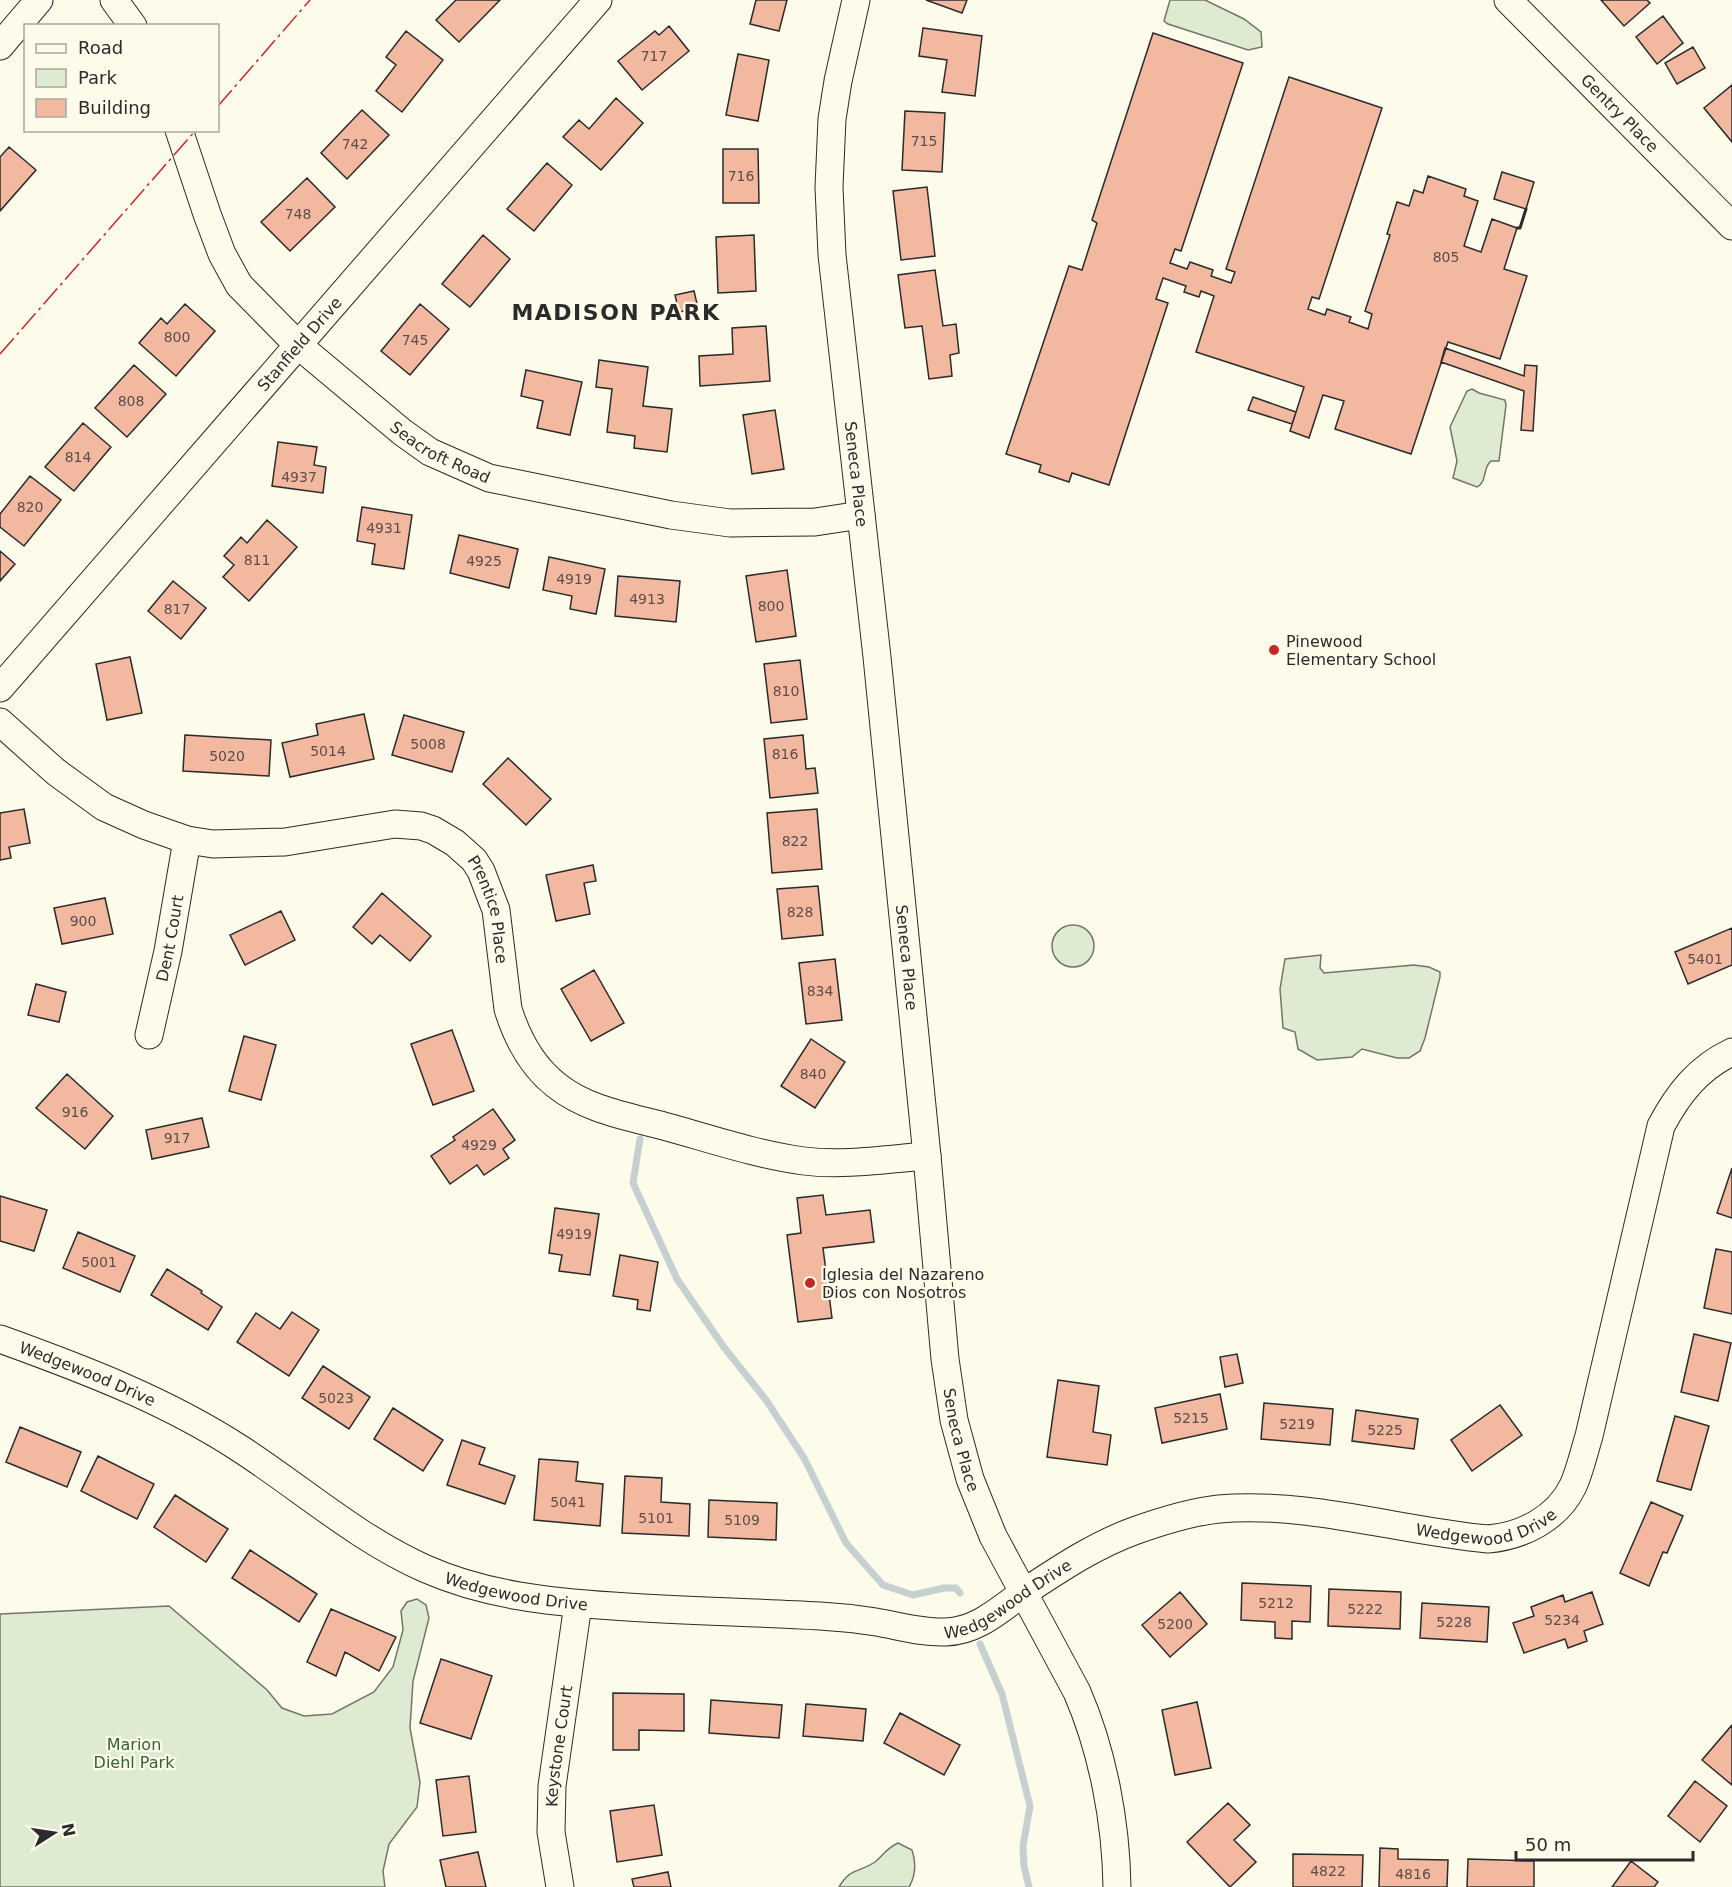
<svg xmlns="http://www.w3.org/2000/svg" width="1732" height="1887" viewBox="0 0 1732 1887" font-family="'DejaVu Sans',sans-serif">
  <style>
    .green { fill: #deebd1; stroke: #74746e; stroke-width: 1.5 }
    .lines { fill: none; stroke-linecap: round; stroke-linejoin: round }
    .stream { stroke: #c7d0d0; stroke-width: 7 }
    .building { fill: #f2b8a0; stroke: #2b2b2b; stroke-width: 1.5 }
    .minor-casing { stroke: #2b2b2b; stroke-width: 29 }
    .minor { stroke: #fdfbea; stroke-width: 27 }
    .wall { stroke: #2b2b2b; stroke-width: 3 }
    .power { stroke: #c62828; stroke-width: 1.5; stroke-dasharray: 21 4.5 3 4.5; stroke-linecap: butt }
    .poi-dot { fill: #c62828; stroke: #fdfbea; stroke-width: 2 }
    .labels { text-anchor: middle; stroke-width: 4.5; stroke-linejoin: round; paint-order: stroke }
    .number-label { font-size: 14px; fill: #5d4e48 }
    .street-label { font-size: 16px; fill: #2b2b2b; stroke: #fdfbea }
    .poi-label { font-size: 16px; fill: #2b2b2b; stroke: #fdfbea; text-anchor: start }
    .park-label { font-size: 16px; fill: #34623c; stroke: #fdfbea }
    .district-label { font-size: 22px; font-weight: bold; letter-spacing: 1.5px; fill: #2b2b2b; stroke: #fdfbea }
  </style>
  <rect width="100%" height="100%" fill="#fdfbea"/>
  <path class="green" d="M 1170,0 L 1205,0 L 1244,19 L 1261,32 L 1262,47 L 1248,50 L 1168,24 L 1164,21 Z
    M 1472,389 L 1479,393 L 1505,400 L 1506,405 L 1499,461 L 1491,461 C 1482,468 1488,481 1477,487 L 1453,478 L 1457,461 L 1450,427 L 1467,391 Z
    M1052 946a21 21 0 1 1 42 0a21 21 0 1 1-42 0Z
    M 1321,955 L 1320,968 L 1324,973 L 1414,965 L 1429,967 L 1440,972 L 1440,977 L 1425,1038 L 1420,1051 L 1409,1058 L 1397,1058 L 1362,1049 L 1352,1057 L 1317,1060 L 1298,1049 L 1295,1032 L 1283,1028 L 1280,989 L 1285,959 Z
    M 417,1599 L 426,1605 L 429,1618 L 413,1681 L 410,1728 L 420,1782 L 417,1807 L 389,1844 L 383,1871 L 385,1887 L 0,1887 L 0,1614 L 169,1606 L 267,1690 L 282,1708 L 304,1716 L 332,1714 L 374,1692 L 393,1667 L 403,1630 L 401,1611 L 407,1602 Z
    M 898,1843 L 912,1850 C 916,1862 916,1875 909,1887 L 839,1887 C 851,1867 859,1873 875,1862 C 885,1854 884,1850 898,1843 Z"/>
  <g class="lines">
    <path class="stream" d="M 640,1139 L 633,1183 L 677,1279 L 723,1346 L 766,1400 L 804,1458 L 846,1543 L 883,1585 L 913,1595 L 944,1588 L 956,1588 L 960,1593
      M 980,1644 L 1002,1694 L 1030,1806 L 1023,1846 L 1024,1866 L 1029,1887"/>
  </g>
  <path class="building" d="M 456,0 L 500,0 L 459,42 L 436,20 Z
    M 756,0 L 787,0 L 779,31 L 750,24 Z
    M 926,0 L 967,0 L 962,13 Z
    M 1601,0 L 1647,0 L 1650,3 L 1624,26 Z
    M 1663,16 L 1683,43 L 1657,64 L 1636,37 Z
    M 669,26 L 689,51 L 642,90 L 618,61 L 655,31 L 659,35 Z
    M 923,28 L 982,36 L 975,96 L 942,92 L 947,60 L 919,56 Z
    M 406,31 L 443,60 L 402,112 L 376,91 L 396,65 L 386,57 Z
    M 1153,33 L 1243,63 L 1181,251 L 1175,249 L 1170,263 L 1187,269 L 1190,262 L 1213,270 L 1211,276 L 1231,283 L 1235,272 L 1226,269 L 1289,77 L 1382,108 L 1319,299 L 1312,297 L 1308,309 L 1325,315 L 1327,309 L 1351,317 L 1349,322 L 1368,329 L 1372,314 L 1365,311 L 1390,235 L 1387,234 L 1397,202 L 1409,206 L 1414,190 L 1423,193 L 1428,176 L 1466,189 L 1464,196 L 1478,201 L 1464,246 L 1481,252 L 1492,219 L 1517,228 L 1504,269 L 1527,276 L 1500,359 L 1448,342 L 1411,454 L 1335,429 L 1344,401 L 1323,395 L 1309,438 L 1290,431 L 1304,387 L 1196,352 L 1214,296 L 1201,291 L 1199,297 L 1184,292 L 1186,286 L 1163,278 L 1156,299 L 1168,303 L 1109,485 L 1072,473 L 1069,482 L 1039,472 L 1041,465 L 1006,454 L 1069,266 L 1082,270 L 1097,223 L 1092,220 Z
    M 1693,47 L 1705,68 L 1677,84 L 1665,63 Z
    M 738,54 L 769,60 L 758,121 L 726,115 Z
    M 1732,85 L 1732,142 L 1704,108 Z
    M 616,98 L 643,123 L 601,170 L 563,137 L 579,120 L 589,129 Z
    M 362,110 L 389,135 L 347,179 L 321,153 Z
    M 905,111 L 945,113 L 942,172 L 902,170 Z
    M 9,147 L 36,170 L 0,211 L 0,157 Z
    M 723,149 L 758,149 L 759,203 L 723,203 Z
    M 547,163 L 572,185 L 534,231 L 507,209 Z
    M 1502,172 L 1534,182 L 1526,209 L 1494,199 Z
    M 307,178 L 335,207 L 290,251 L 261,222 Z
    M 927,187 L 935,256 L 901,260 L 893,191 Z
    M 483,235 L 510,259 L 470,307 L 442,284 Z
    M 754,235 L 756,291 L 718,293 L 716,237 Z
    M 935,270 L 943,326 L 956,324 L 959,353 L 950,355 L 952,376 L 929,379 L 922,326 L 905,328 L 898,275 Z
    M 694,291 L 698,308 L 679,312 L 675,295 Z
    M 185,304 L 215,331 L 176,376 L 139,343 L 161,318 L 167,324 Z
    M 420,304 L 449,329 L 410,375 L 381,351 Z
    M 766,326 L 770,381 L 700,386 L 699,356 L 733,354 L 732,328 Z
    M 1445,348 L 1524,376 L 1525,365 L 1537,366 L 1533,431 L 1521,430 L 1524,391 L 1441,362 Z
    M 599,360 L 648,367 L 643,406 L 672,409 L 667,452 L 634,448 L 635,436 L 607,432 L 612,389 L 596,387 Z
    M 134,365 L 166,394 L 127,437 L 95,408 Z
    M 526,370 L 582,382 L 570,435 L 537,428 L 543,401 L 521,396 Z
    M 1253,397 L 1296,412 L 1292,424 L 1248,410 Z
    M 775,410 L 784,469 L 752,474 L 743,415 Z
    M 83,423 L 111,447 L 74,491 L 45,467 Z
    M 278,442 L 317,447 L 314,465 L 326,467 L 323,493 L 272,486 Z
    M 30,476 L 61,500 L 24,546 L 0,527 L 0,514 Z
    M 362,507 L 412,515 L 404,569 L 372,564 L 375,544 L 357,541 Z
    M 267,520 L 297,547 L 249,601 L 223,577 L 234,565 L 224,556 L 241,537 L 247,543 Z
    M 459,535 L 518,549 L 509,588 L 450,573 Z
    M 0,551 L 15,564 L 0,581 Z
    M 549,557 L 605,569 L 596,614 L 570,609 L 572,596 L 543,590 Z
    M 787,570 L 796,636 L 756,642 L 746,576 Z
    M 618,576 L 680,581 L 676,622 L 615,616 Z
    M 173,581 L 206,608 L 181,639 L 148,611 Z
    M 130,657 L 142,713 L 107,720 L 96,664 Z
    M 800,660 L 807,719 L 771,723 L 764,664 Z
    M 364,714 L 374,759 L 290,777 L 282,743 L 318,735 L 316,724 Z
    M 404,715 L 464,732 L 452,772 L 392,755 Z
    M 185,735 L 271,740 L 269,776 L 183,771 Z
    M 803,735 L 806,769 L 815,768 L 818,793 L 770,798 L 764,739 Z
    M 508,758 L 551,799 L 526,825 L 483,784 Z
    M 24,809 L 30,843 L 9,847 L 11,858 L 0,860 L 0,813 Z
    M 817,809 L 822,869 L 772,873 L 767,813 Z
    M 593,865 L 596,881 L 584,883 L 590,914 L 556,921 L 546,875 Z
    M 818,886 L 823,935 L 782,939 L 777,889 Z
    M 382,893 L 431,936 L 410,961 L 380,935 L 372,944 L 353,927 Z
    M 105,898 L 113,934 L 62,944 L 54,908 Z
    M 281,911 L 295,940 L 245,965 L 230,935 Z
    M 1732,928 L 1732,965 L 1688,984 L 1675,952 Z
    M 835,959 L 842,1020 L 806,1024 L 799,963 Z
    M 594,970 L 624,1023 L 591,1041 L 561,989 Z
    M 36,984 L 66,992 L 59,1022 L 28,1015 Z
    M 452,1030 L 474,1091 L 433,1105 L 411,1044 Z
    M 244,1036 L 276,1045 L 261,1100 L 229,1091 Z
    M 811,1039 L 845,1062 L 815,1108 L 781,1086 Z
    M 67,1074 L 113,1116 L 85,1149 L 36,1108 Z
    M 493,1109 L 515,1140 L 503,1149 L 509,1158 L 484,1175 L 477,1165 L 450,1184 L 431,1156 L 455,1140 L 453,1137 Z
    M 202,1118 L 209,1147 L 152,1159 L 146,1130 Z
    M 1732,1168 L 1732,1218 L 1717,1213 Z
    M 823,1195 L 826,1215 L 870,1210 L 874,1242 L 823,1248 L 832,1318 L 798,1322 L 787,1235 L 801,1233 L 797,1198 Z
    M 0,1196 L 47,1210 L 34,1251 L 0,1241 Z
    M 555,1208 L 599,1214 L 590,1275 L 559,1271 L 562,1255 L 549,1253 Z
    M 78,1232 L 135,1256 L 120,1292 L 63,1268 Z
    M 1716,1249 L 1732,1252 L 1732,1314 L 1704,1308 Z
    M 620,1255 L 658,1262 L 650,1311 L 637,1309 L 638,1300 L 613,1296 Z
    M 167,1269 L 202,1291 L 201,1293 L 222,1307 L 208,1330 L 151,1295 Z
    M 292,1312 L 319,1330 L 289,1376 L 237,1342 L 256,1313 L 280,1329 Z
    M 1694,1334 L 1731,1343 L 1718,1401 L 1681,1392 Z
    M 1237,1354 L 1243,1383 L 1225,1387 L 1220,1357 Z
    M 323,1366 L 370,1397 L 349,1429 L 302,1398 Z
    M 1058,1380 L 1099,1386 L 1093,1432 L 1111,1435 L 1107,1465 L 1047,1457 Z
    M 1220,1394 L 1227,1429 L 1162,1443 L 1155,1408 Z
    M 1264,1403 L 1333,1409 L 1330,1445 L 1261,1439 Z
    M 1500,1405 L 1522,1435 L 1472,1471 L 1451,1440 Z
    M 393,1408 L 443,1440 L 423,1471 L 374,1439 Z
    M 1356,1410 L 1418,1419 L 1414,1449 L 1352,1441 Z
    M 1675,1416 L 1709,1426 L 1691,1490 L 1657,1481 Z
    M 20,1427 L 81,1452 L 67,1487 L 6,1462 Z
    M 462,1440 L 485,1448 L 479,1464 L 515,1476 L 505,1504 L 447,1485 Z
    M 98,1456 L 154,1484 L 137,1519 L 81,1491 Z
    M 539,1459 L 578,1462 L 576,1481 L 603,1484 L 600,1526 L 534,1520 Z
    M 625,1476 L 662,1478 L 661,1502 L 690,1504 L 689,1536 L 622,1533 Z
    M 175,1495 L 228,1529 L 206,1562 L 154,1527 Z
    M 709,1500 L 777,1503 L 776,1540 L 708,1537 Z
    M 1651,1502 L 1683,1516 L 1667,1553 L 1663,1552 L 1649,1586 L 1620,1573 Z
    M 250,1550 L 317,1594 L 299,1622 L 232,1578 Z
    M 1242,1583 L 1311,1586 L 1310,1622 L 1292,1621 L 1292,1639 L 1275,1638 L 1275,1622 L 1241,1620 Z
    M 1329,1589 L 1401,1592 L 1400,1629 L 1328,1626 Z
    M 1180,1592 L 1207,1624 L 1170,1657 L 1142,1625 Z
    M 1592,1592 L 1603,1624 L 1584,1631 L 1587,1641 L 1568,1648 L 1565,1639 L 1524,1653 L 1513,1623 L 1534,1616 L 1531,1607 L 1563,1595 L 1565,1602 Z
    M 1422,1603 L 1489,1607 L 1487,1642 L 1420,1638 Z
    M 331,1609 L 396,1637 L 379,1671 L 345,1652 L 336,1676 L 307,1662 Z
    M 441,1659 L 492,1676 L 471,1739 L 420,1723 Z
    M 613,1693 L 684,1694 L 684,1731 L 639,1730 L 639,1750 L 613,1750 Z
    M 711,1700 L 782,1705 L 779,1738 L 709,1733 Z
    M 1197,1702 L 1211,1768 L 1175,1775 L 1162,1710 Z
    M 806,1704 L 866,1709 L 863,1741 L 803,1736 Z
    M 900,1713 L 960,1745 L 944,1775 L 884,1743 Z
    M 1732,1725 L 1732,1785 L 1702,1760 Z
    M 469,1776 L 476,1832 L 443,1836 L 436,1780 Z
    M 1695,1781 L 1727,1806 L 1700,1842 L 1668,1816 Z
    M 1228,1803 L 1250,1825 L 1234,1840 L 1256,1862 L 1230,1887 L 1187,1842 Z
    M 654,1805 L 662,1855 L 617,1862 L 610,1811 Z
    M 1380,1848 L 1398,1849 L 1398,1859 L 1448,1860 L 1447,1887 L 1379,1887 Z
    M 478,1852 L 486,1887 L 446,1887 L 440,1860 Z
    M 1293,1854 L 1363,1855 L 1362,1887 L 1293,1887 Z
    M 1468,1859 L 1534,1861 L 1534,1887 L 1467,1887 Z
    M 1631,1861 L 1658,1882 L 1654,1887 L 1612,1887 Z
    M 668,1872 L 671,1887 L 634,1887 L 632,1879 Z"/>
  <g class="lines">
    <g class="minor-casing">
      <g id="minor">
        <path d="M 114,0 L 133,26"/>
        <path id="s1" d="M 856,0 L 838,81 L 832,119 L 829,187 L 832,255 L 877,657 L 927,1156 L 945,1359 L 954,1420 L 970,1479 L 993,1536 L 1077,1692 C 1103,1752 1116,1822 1117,1887"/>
        <path id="s2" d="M 1508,0 L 1732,226"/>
        <path d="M 0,46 L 39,0"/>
        <path id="s3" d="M 179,130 L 207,214 L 222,254 L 239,285 L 298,345 L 402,432 L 430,452 L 489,478 L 671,515 L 730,523 L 815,522 L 861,515"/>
        <path id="s4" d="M 0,688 L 598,0"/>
        <path id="s5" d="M 0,722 L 56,772 L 104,807 L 144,825 L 187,840 L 213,844 L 285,842 L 395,824 L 421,826 L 433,830 L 455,843 L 474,860 L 481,871 L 496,910 L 508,1009 C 517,1038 532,1066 556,1085 C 588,1111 632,1117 671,1128 C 714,1140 759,1155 804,1161 C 844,1166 887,1159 927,1156"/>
        <path id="s6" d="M 149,1035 L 168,951 L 187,840"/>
        <path id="s7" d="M 0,1339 C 83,1369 165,1400 239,1448 C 301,1488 358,1539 426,1569 C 485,1595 550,1602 613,1606 C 682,1611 751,1612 820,1616 C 838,1617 857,1619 876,1622 C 899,1626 922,1633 946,1632 C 977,1631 999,1610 1023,1593 C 1058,1570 1095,1545 1134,1531 C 1162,1521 1190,1512 1219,1509 C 1307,1501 1400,1531 1488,1539 C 1522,1536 1557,1519 1573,1486 C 1580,1471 1584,1452 1589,1436 L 1661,1126 C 1678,1094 1698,1068 1732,1052"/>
        <path id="s8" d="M 560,1887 L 551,1832 L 552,1786 L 578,1604"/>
      </g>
    </g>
    <use href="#minor" class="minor"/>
    <path class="wall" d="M 1517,228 L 1520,228 L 1526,209"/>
    <path class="power" d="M 218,106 L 310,0
      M 0,354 L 196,130"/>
  </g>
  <g class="poi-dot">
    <circle cx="1274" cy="650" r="6"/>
    <circle cx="810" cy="1283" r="6"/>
  </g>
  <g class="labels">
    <g class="number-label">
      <text x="654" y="61">717</text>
      <text x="924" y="146">715</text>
      <text x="355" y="149">742</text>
      <text x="741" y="181">716</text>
      <text x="298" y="219">748</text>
      <text x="1446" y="262">805</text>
      <text x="177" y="342">800</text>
      <text x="415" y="345">745</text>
      <text x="131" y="406">808</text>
      <text x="78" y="462">814</text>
      <text x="299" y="482">4937</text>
      <text x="30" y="512">820</text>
      <text x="384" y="533">4931</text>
      <text x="257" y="565">811</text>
      <text x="484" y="566">4925</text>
      <text x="574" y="584">4919</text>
      <text x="647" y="604">4913</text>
      <text x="771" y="611">800</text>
      <text x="177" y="614">817</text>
      <text x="786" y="696">810</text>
      <text x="428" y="749">5008</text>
      <text x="328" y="756">5014</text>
      <text x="785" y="759">816</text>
      <text x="227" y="761">5020</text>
      <text x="795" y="846">822</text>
      <text x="800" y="917">828</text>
      <text x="83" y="926">900</text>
      <text x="1705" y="964">5401</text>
      <text x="820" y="996">834</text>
      <text x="813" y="1079">840</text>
      <text x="75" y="1117">916</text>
      <text x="177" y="1143">917</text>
      <text x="479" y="1150">4929</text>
      <text x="574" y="1239">4919</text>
      <text x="99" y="1267">5001</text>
      <text x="336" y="1403">5023</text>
      <text x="1191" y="1423">5215</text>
      <text x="1297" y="1429">5219</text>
      <text x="1385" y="1435">5225</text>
      <text x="568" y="1507">5041</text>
      <text x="656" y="1523">5101</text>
      <text x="742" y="1525">5109</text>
      <text x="1276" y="1608">5212</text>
      <text x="1365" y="1614">5222</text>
      <text x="1562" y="1625">5234</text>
      <text x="1454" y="1627">5228</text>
      <text x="1175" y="1629">5200</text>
      <text x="1328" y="1876">4822</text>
      <text x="1413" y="1879">4816</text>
    </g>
    <g class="street-label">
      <text dy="6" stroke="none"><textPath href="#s2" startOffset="159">Gentry Place</textPath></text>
      <text dy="6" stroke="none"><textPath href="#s4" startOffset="456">Stanfield Drive</textPath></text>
      <text dy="6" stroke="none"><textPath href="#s3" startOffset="430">Seacroft Road</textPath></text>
      <text dy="6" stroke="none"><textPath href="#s1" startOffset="478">Seneca Place</textPath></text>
      <text dy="6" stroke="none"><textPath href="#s5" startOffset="576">Prentice Place</textPath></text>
      <text dy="6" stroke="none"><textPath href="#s6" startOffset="99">Dent Court</textPath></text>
      <text dy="6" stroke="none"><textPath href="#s1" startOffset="964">Seneca Place</textPath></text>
      <text dy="6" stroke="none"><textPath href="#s7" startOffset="94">Wedgewood Drive</textPath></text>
      <text dy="6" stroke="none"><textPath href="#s1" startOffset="1450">Seneca Place</textPath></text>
      <text dy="6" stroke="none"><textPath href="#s7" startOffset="1587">Wedgewood Drive</textPath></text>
      <text dy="6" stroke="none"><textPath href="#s7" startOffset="580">Wedgewood Drive</textPath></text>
      <text dy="6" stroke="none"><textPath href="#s7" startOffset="1083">Wedgewood Drive</textPath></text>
      <text dy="6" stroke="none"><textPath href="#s8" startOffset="142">Keystone Court</textPath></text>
    </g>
    <g class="poi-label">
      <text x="1286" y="647">Pinewood<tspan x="1286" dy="18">Elementary School</tspan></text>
      <text x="822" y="1280">Iglesia del Nazareno<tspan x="822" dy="18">Dios con Nosotros</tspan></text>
    </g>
    <g class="park-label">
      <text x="134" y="1750">Marion<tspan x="134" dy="18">Diehl Park</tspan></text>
    </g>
    <g class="district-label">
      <text x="616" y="320">MADISON PARK</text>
    </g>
  </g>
  <rect x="24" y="24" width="195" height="108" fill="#fdfbea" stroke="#a9a89e" stroke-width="1.5"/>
  <rect x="36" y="44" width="30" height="9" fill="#fdfbea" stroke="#a9a89e" stroke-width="1.5"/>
  <text x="78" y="54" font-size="18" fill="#2b2b2b">Road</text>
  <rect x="36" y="69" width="30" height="18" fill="#deebd1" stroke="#a9a89e" stroke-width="1.5"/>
  <text x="78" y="84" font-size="18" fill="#2b2b2b">Park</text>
  <rect x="36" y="99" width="30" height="18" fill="#f2b8a0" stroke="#a9a89e" stroke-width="1.5"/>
  <text x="78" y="114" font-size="18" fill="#2b2b2b">Building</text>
  <g transform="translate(54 1833) rotate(78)" stroke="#fdfbea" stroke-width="4.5" paint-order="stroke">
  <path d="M0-4.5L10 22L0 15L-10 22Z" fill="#2b2b2b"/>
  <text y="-9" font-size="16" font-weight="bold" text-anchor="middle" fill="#2b2b2b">N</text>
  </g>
  <path d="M1516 1851v9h177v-9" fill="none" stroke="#2b2b2b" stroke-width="3"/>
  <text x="1525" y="1851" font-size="18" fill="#2b2b2b" stroke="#fdfbea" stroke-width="4.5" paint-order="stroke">50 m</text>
</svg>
